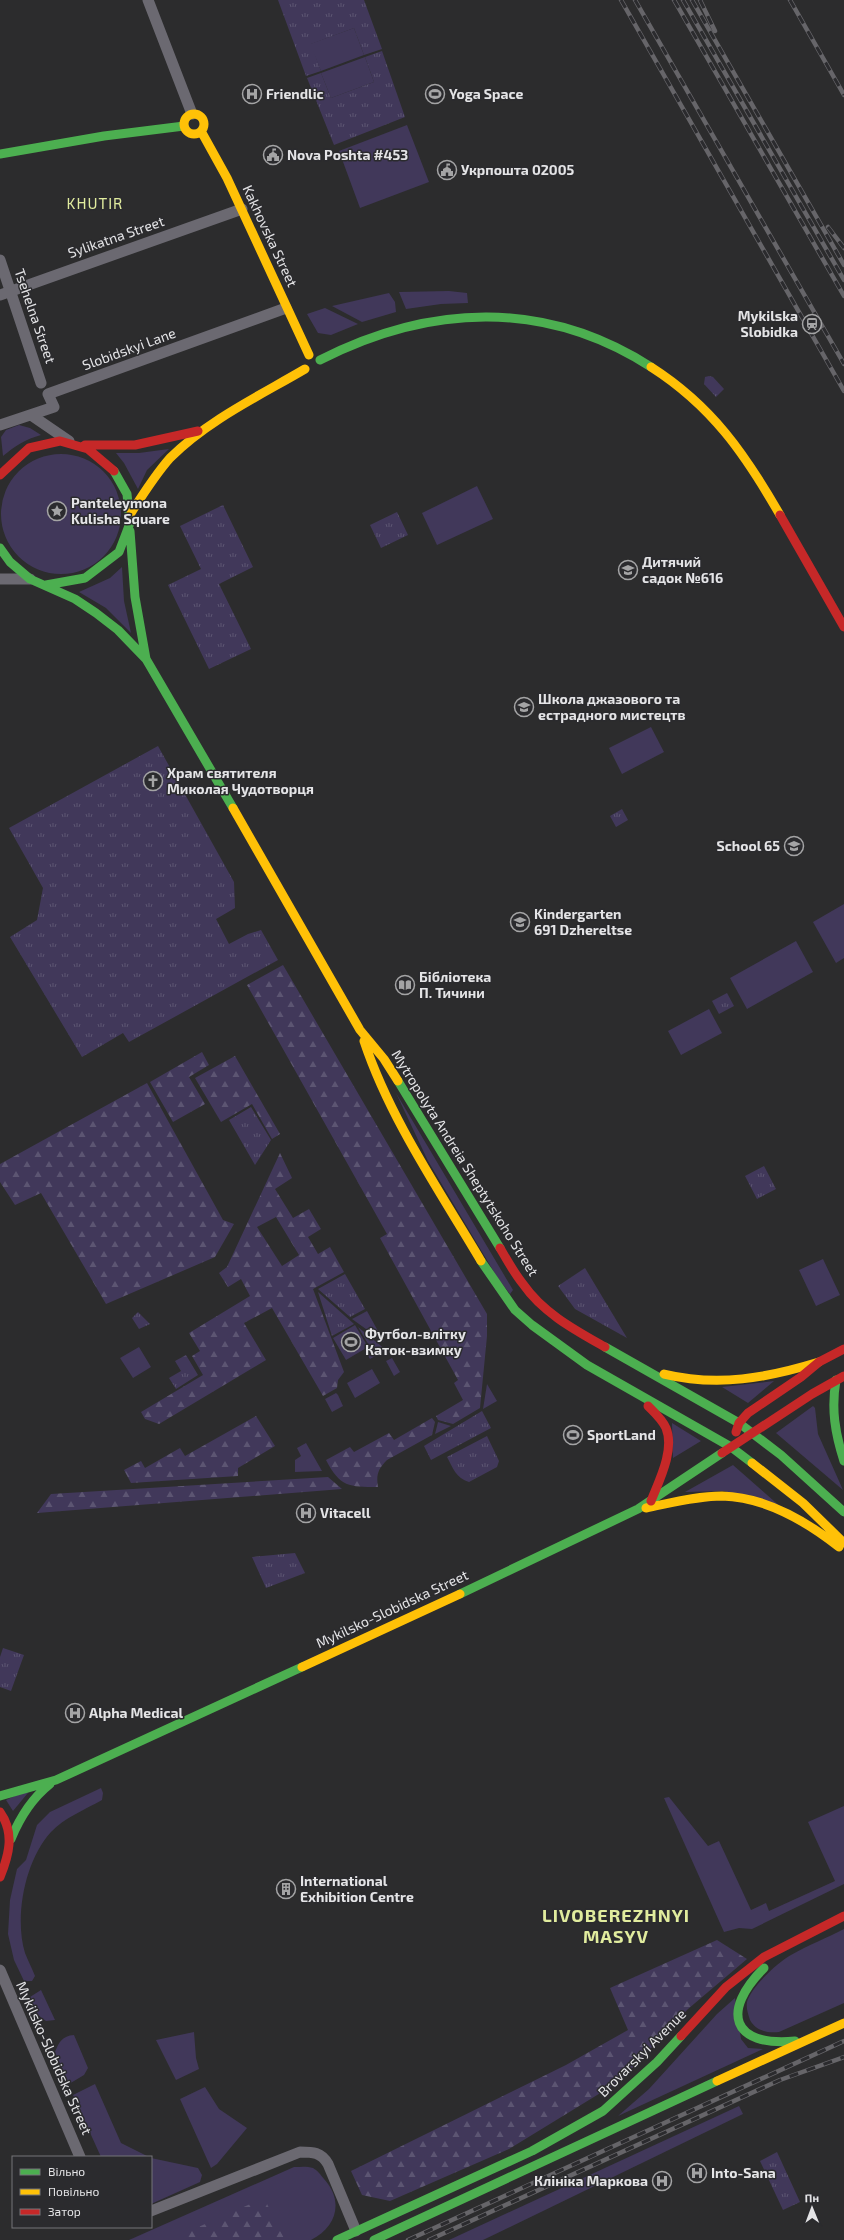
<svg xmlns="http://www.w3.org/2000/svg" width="844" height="2240" viewBox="0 0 844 2240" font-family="'Exo 2',sans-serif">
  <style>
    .green { fill: #41385a }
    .forest { fill: url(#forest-firs); fill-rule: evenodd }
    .park { fill: url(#park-tufts) }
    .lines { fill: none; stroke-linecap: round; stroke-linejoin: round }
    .street { stroke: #6b6971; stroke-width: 11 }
    .fast { stroke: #4caf50; stroke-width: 9 }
    .slow { stroke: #ffc107; stroke-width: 9 }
    .jam { stroke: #c62828; stroke-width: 9 }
    .rail-casing { stroke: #666569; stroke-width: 4.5 }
    .rail { stroke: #2b2b2e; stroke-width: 3; stroke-dasharray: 9; stroke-linecap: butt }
    .labels { text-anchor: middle; stroke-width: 3; stroke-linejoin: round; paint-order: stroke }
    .poi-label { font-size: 14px; font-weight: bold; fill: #e4e4e6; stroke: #2b2b2e; text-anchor: start }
    .street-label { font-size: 14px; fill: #e4e4e6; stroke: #2b2b2e }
    .neighbourhood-label { font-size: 15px; letter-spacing: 1px; fill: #e1ec9e; stroke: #2b2b2e }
    .district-label { font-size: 18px; font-weight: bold; letter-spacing: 1px; fill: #e1ec9e; stroke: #2b2b2e }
  </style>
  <defs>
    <pattern id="forest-firs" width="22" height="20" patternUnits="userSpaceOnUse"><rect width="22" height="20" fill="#41385a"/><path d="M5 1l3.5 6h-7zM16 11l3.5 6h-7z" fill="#5c5572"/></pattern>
    <pattern id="park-tufts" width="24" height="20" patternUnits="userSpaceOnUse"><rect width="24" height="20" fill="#41385a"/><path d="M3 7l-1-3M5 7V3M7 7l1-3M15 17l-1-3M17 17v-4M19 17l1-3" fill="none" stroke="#5c5572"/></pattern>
  </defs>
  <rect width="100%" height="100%" fill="#2c2c2d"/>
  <path class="green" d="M 354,28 L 364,55 L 321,71 L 310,44 Z
    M 365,57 L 374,82 L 331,98 L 321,73 Z
    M 407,125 L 429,182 L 360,208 L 339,151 Z
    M 449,291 L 467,293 L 468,303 L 441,304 L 406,309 L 399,292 Z
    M 389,293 L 395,302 L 396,312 L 362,322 L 332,306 Z
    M 325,308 L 358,324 L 331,335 L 318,333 L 307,314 Z
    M 19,425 L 30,428 L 41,435 C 26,439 15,446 3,456 L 1,437 L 6,430 Z
    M 169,449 L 147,470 L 138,489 L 124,463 L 116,453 L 139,453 Z
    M1 514a60 60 0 1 1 120 0a60 60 0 1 1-120 0Z
    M 477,486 L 493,519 L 437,545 L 422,513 Z
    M 122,567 L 124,601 L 131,633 L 106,608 L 79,592 L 110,578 Z
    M 651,727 L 664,752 L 622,774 L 609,748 Z
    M 844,904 L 844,958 L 836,963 L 813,922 Z
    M 796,941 L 813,972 L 747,1009 L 730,978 Z
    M 709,1009 L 722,1033 L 681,1055 L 668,1031 Z
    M 396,1093 L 513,1290 L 510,1294 L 497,1277 L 428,1161 Z
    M 823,1259 L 840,1295 L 816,1306 L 799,1270 Z
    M 367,1311 L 384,1342 L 352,1319 Z
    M 355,1325 L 368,1347 L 346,1360 L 333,1338 Z
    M 358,1327 L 386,1350 L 370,1359 L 365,1351 L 370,1347 Z
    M 139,1347 L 151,1367 L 133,1378 L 120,1358 Z
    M 392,1358 L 400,1372 L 394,1376 L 386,1361 Z
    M 372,1369 L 380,1383 L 355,1398 L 347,1383 Z
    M 774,1381 L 748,1403 L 722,1387 Z
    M 487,1384 L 497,1401 L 483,1409 Z
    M 336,1393 L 338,1395 L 343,1406 L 332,1412 L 325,1399 Z
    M 813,1406 L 815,1408 L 818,1434 L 843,1490 L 776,1433 Z
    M 438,1422 L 451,1426 L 435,1434 Z
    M 672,1423 L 701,1441 L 673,1458 Z
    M 306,1443 L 322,1471 L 295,1472 L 295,1460 L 301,1456 L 297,1448 Z
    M 733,1465 L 783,1509 L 724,1491 L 685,1492 Z
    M 32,1788 L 13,1811 L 6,1800 Z
    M 101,1788 L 103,1793 L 102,1800 C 86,1809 64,1818 51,1832 C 25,1860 14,1917 25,1953 C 28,1961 32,1968 35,1976 L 32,1981 L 24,1981 L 14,1960 L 8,1934 L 10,1900 L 17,1869 L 26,1860 L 37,1825 L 50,1812 Z
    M 669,1797 L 708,1846 L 719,1841 L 751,1910 L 766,1903 L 769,1911 L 835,1881 L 808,1822 L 844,1806 L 844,1884 L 752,1929 L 739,1928 L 724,1932 L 664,1798 Z
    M 844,1929 L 844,2003 L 779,2032 C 767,2033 756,2031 750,2020 C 748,2014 746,2008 747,2002 C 751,1987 778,1962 791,1955 C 808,1945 827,1938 844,1929 Z
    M 41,1990 L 55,2020 L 46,2021 L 38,2015 L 30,1997 Z
    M 735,1998 L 741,2039 L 748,2048 L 763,2049 L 618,2116 L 649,2089 L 717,2014 Z
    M 194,2032 L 196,2058 L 199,2069 L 176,2080 L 156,2040 Z
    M 74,2035 L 88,2068 L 84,2075 L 69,2084 L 55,2052 C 59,2042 62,2036 74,2035 Z
    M 95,2084 L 121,2143 L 149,2157 L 101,2157 L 73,2095 Z
    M 205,2087 L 219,2109 L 247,2128 L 217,2164 L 211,2168 L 180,2099 Z
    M 739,2106 L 743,2114 L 483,2240 L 449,2240 Z
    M 151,2158 L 198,2168 L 202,2175 L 200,2182 L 151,2204 Z
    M 294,2167 C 300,2167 307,2166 313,2168 C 317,2170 321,2175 324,2179 C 344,2201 337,2227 311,2240 L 129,2240 Z"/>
  <path class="forest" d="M 283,965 L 487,1314 L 487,1336 L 480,1408 L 453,1424 L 438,1420 L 436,1416 L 463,1400 L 454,1383 L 458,1380 L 380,1238 L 387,1234 L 247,985 Z
    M 202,1052 L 209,1065 L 189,1077 L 205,1104 L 173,1122 L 150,1082 Z
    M 235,1056 L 280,1134 L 272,1139 L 252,1104 L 221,1122 L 195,1078 Z
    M 147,1083 L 223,1220 L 234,1224 L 215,1257 L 106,1304 L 41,1193 L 15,1205 L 0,1182 L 0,1164 Z
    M 280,1153 L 292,1178 L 275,1189 L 293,1218 L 309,1209 L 321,1229 L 308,1237 L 318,1254 L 330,1247 L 344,1272 L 313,1289 L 344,1372 L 338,1380 L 337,1388 L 323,1396 L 272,1308 L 244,1323 L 266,1360 L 159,1424 L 145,1419 L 141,1412 L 203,1375 L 192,1356 L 200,1351 L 189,1333 L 250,1296 L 241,1279 L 228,1287 L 219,1273 L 227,1267 ZM 276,1217 L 299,1255 L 282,1266 L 257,1227 Z
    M 256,1416 L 275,1446 L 238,1468 L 238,1476 L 131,1483 L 124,1470 L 141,1461 L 145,1468 L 180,1448 L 185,1456 Z
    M 432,1418 L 435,1422 L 432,1435 L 387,1460 C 378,1469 376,1475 378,1487 C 349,1487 340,1487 326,1460 L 350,1447 L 354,1452 L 389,1433 L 394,1440 Z
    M 328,1477 L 342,1489 L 37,1513 L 51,1494 Z
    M 717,1940 L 747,1959 L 688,2009 L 620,2081 L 509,2149 L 390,2201 L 362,2195 L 351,2171 L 566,2065 L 628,2030 L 610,1988 Z
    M 264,2198 L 285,2240 L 169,2240 Z"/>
  <path class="park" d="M 278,0 L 364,0 L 382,49 L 364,55 L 354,28 L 311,44 L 321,71 L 306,76 Z
    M 382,51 L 405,117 L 334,145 L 307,78 L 321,73 L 331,98 L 374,82 L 365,57 Z
    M 709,376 L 713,377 L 724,389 L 716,397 L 704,384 L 705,377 Z
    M 223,505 L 253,567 L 219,584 L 251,649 L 209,669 L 168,585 L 201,569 L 180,526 Z
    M 397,512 L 408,535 L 381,548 L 370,525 Z
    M 158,746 L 234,882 L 235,908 L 216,919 L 229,944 L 248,934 L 261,930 L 278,960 L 129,1042 L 123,1033 L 82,1057 L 10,937 L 37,920 L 43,888 L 9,828 Z
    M 622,809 L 628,820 L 616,827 L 610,816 Z
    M 727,993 L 734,1006 L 719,1014 L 712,1001 Z
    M 251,1107 L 271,1140 L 255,1165 L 229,1120 Z
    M 764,1166 L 776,1189 L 757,1199 L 745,1176 Z
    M 585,1268 L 627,1338 L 575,1309 L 558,1286 Z
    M 345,1274 L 365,1309 L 350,1317 L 318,1289 Z
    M 318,1292 L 354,1324 L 332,1336 Z
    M 138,1312 L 150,1324 L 139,1329 L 132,1318 Z
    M 186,1355 L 198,1375 L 176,1389 L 169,1378 L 181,1371 L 175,1361 Z
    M 482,1411 L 491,1428 L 431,1460 L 424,1446 Z
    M 487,1436 L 499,1461 L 497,1467 L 469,1482 C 456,1478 453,1468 447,1457 Z
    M 295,1553 L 305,1573 L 266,1588 L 252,1557 Z
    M 3,1648 L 24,1655 L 11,1691 L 0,1687 L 0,1657 Z
    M 777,2152 L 800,2202 L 783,2210 L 760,2161 Z"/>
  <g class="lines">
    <path class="street" d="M 148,0 L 192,114
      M 0,260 L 41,383
      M 0,295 L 242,209
      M 31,415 L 69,441
      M 0,425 L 54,407 L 48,394 L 286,308
      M 0,579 L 30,579
      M 0,1970 L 80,2157
      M 151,2211 L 300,2152 C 313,2152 321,2152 328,2164 L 356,2231"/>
    <path class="fast" d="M 0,154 L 104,136 L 184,126
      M 320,360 C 430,304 545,299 651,367
      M 130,531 L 135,597 L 146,659
      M 0,548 L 10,562 L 30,579 L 75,599 L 96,613 L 118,630 L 146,659 L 233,808
      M 46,585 L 85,578 L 119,552 L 130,523 L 127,494 L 114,471
      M 398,1081 L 500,1248
      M 481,1261 L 515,1310 L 532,1325 L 587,1365 L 731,1447 L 752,1463
      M 605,1347 L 739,1423 L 781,1455 L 844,1512
      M 836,1380 C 831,1409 835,1433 844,1461
      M 460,1594 L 638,1509 L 722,1453
      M 0,1796 L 56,1780 L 302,1667
      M 11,1839 C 20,1817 31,1799 50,1784
      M 764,1968 C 721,2011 731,2047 795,2041
      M 337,2240 L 532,2151 L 603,2111 L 657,2062 L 681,2036
      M 374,2240 L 717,2081"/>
    <path class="slow" d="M184 124a10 10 0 1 1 20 0a10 10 0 1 1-20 0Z
      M 201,131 L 227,178 L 309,355
      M 651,367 C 712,406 745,454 780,515
      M 131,513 C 143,494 155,475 170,458 C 208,420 259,396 305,369
      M 233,808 L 360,1030 L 384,1059 L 398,1081
      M 364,1041 C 390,1119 439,1190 481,1261
      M 664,1374 C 718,1387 767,1378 819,1362
      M 752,1463 L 803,1503 L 844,1543
      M 646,1508 C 671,1503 697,1496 722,1496 C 765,1497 806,1521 839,1547
      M 302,1667 L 460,1594
      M 717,2081 L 844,2023"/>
    <path class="jam" d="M 85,445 L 135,445 L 198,431
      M 0,475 L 29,448 L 60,441 L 88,449 L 114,471
      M 780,515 L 844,627
      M 500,1248 C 507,1260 514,1273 523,1284 C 543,1313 575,1330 605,1347
      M 648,1406 C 655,1413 662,1419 666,1428 C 675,1450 659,1481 651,1501
      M 736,1432 L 739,1423 L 748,1413 L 801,1377 L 819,1362 L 844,1349
      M 722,1453 L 812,1394 L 844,1376
      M 0,1812 C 15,1833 9,1855 0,1877
      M 681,2036 L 726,1987 L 764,1957 L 844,1916"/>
    <g class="rail-casing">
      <path id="rail" d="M 621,0 L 844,391
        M 635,0 L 844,364
        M 674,0 L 844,296
        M 683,0 L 844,280
        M 692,0 L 844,265
        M 700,0 L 715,31
        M 790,0 L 844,95
        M 828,227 L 844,248
        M 408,2240 L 844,2041
        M 429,2240 L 780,2080 L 844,2057"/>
    </g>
    <use href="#rail" class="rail"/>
  </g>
  <defs>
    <g id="hospital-ring" transform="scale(1)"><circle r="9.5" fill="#2b2b2e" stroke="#a4a4a5" stroke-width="1.5"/><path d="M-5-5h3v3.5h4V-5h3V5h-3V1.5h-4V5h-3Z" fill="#a4a4a5"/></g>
    <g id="stadium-ring" transform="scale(1)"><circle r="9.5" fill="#2b2b2e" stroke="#a4a4a5" stroke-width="1.5"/><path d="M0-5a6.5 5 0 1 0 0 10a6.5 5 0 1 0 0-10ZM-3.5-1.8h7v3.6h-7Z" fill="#a4a4a5"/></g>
    <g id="civic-ring" transform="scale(1)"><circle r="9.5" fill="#2b2b2e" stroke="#a4a4a5" stroke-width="1.5"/><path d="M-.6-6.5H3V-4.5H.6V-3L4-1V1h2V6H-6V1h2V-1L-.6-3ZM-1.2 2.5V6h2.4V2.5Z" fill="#a4a4a5"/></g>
    <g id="station-ring" transform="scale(1)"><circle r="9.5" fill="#2b2b2e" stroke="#a4a4a5" stroke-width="1.5"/><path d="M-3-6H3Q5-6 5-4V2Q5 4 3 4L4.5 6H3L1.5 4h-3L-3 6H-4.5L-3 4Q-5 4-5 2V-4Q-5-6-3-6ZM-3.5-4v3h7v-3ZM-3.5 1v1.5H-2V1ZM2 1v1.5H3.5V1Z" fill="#a4a4a5"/></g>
    <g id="sight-ring" transform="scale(1)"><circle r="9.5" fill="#2b2b2e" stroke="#a4a4a5" stroke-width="1.5"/><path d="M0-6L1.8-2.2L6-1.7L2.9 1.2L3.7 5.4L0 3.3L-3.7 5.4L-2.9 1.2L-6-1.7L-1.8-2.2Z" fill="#a4a4a5"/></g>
    <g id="school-ring" transform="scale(1)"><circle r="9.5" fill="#2b2b2e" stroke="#a4a4a5" stroke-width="1.5"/><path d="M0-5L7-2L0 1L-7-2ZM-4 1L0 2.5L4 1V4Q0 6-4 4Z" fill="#a4a4a5"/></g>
    <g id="church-ring" transform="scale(1)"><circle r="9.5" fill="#2b2b2e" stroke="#a4a4a5" stroke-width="1.5"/><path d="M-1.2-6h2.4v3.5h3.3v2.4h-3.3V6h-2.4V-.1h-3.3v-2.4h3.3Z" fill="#a4a4a5"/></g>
    <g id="library-ring" transform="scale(1)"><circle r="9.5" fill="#2b2b2e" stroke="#a4a4a5" stroke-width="1.5"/><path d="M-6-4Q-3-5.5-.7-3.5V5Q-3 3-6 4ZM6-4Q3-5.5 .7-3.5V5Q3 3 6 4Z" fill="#a4a4a5"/></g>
    <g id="building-ring" transform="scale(1)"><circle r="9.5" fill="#2b2b2e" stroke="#a4a4a5" stroke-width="1.5"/><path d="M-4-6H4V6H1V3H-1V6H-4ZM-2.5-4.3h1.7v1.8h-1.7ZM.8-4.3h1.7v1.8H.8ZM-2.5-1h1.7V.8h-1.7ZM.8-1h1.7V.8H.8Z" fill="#a4a4a5"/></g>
  </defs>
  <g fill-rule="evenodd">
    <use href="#hospital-ring" x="252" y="94"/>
    <use href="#stadium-ring" x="435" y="94"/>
    <use href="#civic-ring" x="273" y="155"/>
    <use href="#civic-ring" x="447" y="170"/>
    <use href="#station-ring" x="812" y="324"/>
    <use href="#sight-ring" x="57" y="511"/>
    <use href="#school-ring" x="628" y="570"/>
    <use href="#school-ring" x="524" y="707"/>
    <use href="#church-ring" x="153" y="781"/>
    <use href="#school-ring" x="794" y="846"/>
    <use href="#school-ring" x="520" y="922"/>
    <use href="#library-ring" x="405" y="985"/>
    <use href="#stadium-ring" x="351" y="1342"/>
    <use href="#stadium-ring" x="573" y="1435"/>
    <use href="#hospital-ring" x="306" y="1513"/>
    <use href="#hospital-ring" x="75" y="1713"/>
    <use href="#building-ring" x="286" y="1889"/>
    <use href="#hospital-ring" x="697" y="2173"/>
    <use href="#hospital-ring" x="662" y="2181"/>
  </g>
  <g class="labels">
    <g class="poi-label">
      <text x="266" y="99">Friendlic</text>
      <text x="449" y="99">Yoga Space</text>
      <text x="287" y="160">Nova Poshta #453</text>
      <text x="461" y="175">Укрпошта 02005</text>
      <text x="798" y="321" text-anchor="end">Mykilska<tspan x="798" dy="16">Slobidka</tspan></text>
      <text x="71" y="508">Panteleymona<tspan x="71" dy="16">Kulisha Square</tspan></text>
      <text x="642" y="567">Дитячий<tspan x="642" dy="16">садок №616</tspan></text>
      <text x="538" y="704">Школа джазового та<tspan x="538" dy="16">естрадного мистецтв</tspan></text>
      <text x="167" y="778">Храм святителя<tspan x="167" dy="16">Миколая Чудотворця</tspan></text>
      <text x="780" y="851" text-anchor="end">School 65</text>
      <text x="534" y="919">Kindergarten<tspan x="534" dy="16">691 Dzhereltse</tspan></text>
      <text x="419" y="982">Бібліотека<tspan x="419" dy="16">П. Тичини</tspan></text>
      <text x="365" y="1339">Футбол-влітку<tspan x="365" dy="16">Каток-взимку</tspan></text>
      <text x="587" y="1440">SportLand</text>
      <text x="320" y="1518">Vitacell</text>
      <text x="89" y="1718">Alpha Medical</text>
      <text x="300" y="1886">International<tspan x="300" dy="16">Exhibition Centre</tspan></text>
      <text x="711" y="2178">Into-Sana</text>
      <text x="648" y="2186" text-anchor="end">Клініка Маркова</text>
    </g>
    <g class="street-label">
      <text transform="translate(270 236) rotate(65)" y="5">Kakhovska Street</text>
      <text transform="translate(116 237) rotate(-19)" y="5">Sylikatna Street</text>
      <text transform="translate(35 316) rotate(71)" y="5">Tsehelna Street</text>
      <text transform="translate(129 349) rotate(-20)" y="5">Slobidskyi Lane</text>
      <text transform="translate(465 1163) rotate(58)" y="5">Mytropolyta Andreia Sheptytskoho Street</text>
      <text transform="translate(392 1609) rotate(-25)" y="5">Mykilsko-Slobidska Street</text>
      <text transform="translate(642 2053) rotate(-45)" y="5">Brovarskyi Avenue</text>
      <text transform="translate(54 2058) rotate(66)" y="5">Mykilsko-Slobidska Street</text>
    </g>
    <g class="neighbourhood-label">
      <text x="95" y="209">KHUTIR</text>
    </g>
    <g class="district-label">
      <text x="616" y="1922">LIVOBEREZHNYI<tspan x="616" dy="21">MASYV</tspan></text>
    </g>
  </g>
  <rect x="12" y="2156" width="140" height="72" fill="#2b2b2e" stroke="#757578"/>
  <rect x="20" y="2169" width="20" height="6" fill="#4caf50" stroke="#757578"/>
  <text x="48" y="2176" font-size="12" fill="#e4e4e6">Вільно</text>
  <rect x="20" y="2189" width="20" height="6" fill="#ffc107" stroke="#757578"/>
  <text x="48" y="2196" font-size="12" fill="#e4e4e6">Повільно</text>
  <rect x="20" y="2209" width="20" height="6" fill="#c62828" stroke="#757578"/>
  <text x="48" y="2216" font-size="12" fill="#e4e4e6">Затор</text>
  <g transform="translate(812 2208) rotate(359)" stroke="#2b2b2e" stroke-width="3" paint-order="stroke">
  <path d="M0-3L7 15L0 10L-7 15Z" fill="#e4e4e6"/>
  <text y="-6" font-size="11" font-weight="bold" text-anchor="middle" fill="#e4e4e6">Пн</text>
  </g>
</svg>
